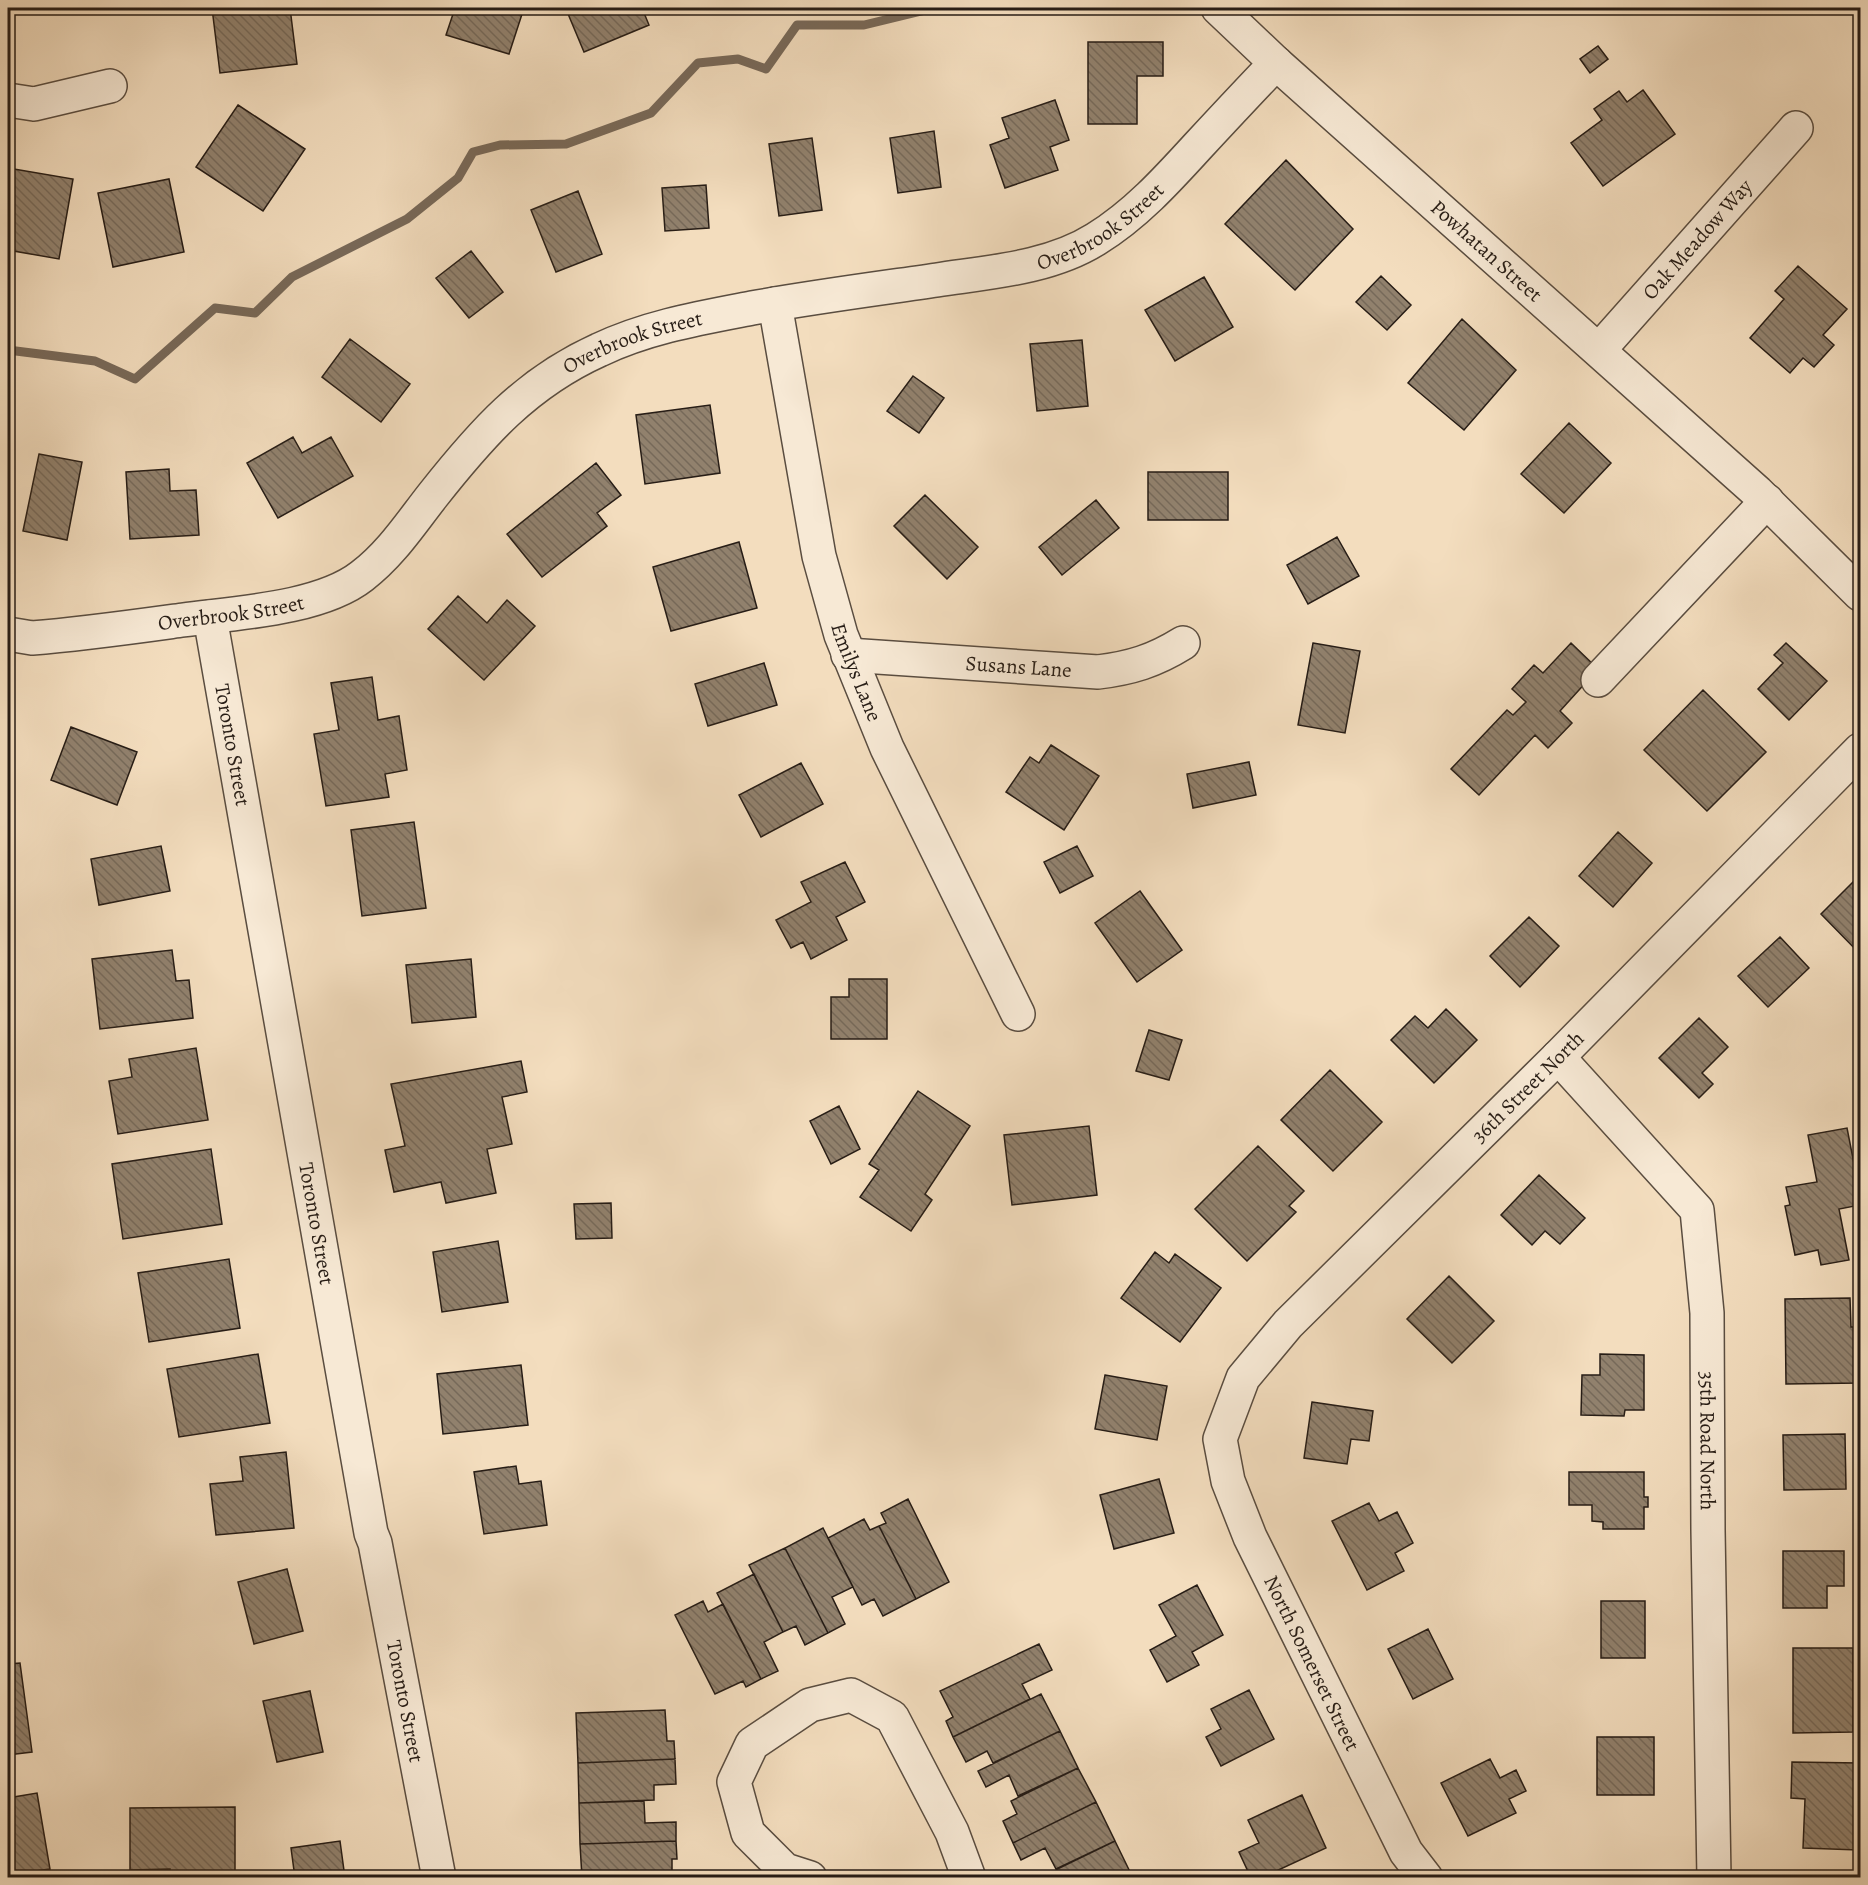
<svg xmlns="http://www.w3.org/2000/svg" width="1868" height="1885" viewBox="0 0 1868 1885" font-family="Alegreya,serif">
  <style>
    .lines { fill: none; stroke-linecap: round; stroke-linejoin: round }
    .stream { stroke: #786959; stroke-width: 9 }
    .building { fill: url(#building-back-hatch); stroke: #271d16; stroke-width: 1.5 }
    .minor-casing { stroke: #5a4d40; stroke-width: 36 }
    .minor { stroke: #f7e9d5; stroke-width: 33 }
    .labels { text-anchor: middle; stroke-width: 4.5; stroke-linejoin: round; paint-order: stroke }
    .street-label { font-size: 21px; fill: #271d16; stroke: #f7e9d5 }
  </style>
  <defs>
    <pattern id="building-back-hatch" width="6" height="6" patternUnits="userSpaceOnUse" patternTransform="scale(1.5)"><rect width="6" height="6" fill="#91816d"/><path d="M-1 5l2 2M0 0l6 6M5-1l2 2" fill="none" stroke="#766959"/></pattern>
  </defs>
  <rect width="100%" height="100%" fill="#f3ddbe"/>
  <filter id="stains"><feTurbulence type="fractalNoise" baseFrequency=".00333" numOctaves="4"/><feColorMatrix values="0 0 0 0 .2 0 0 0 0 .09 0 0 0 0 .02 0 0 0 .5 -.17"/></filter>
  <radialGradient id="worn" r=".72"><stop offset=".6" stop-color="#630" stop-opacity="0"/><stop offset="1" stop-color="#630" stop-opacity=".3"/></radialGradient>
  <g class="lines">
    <path class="stream" d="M 8,350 L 95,361 L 135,379 L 215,308 L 255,313 L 292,277 L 407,219 L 458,178 L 473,152 L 500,145 L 566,144 L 651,113 L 698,63 L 738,59 L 766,69 L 797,25 L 864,25 L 934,8"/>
  </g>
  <path class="building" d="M 212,8 L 290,8 L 297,64 L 220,73 Z
    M 455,8 L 524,8 L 509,54 L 446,35 Z
    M 570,8 L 642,8 L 649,25 L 584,52 L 566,9 Z
    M 1088,42 L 1163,42 L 1163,76 L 1137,76 L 1137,124 L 1088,124 Z
    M 1598,46 L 1608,59 L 1590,73 L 1580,59 Z
    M 1643,90 L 1675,134 L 1603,186 L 1571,143 L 1602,120 L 1594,109 L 1619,91 L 1627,102 Z
    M 1055,100 L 1069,140 L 1050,147 L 1058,170 L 1005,188 L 990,145 L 1009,138 L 1002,118 Z
    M 238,105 L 305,149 L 263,211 L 196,167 Z
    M 934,131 L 941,187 L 898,193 L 890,138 Z
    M 812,138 L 822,210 L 779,216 L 769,144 Z
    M 1286,160 L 1353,229 L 1295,290 L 1225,224 Z
    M 8,168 L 73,179 L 59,259 L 8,250 Z
    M 169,179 L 184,252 L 113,267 L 98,193 Z
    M 706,185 L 709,228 L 665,231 L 662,188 Z
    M 578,191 L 602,254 L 556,272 L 531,210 Z
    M 471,251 L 503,292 L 469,318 L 436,278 Z
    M 1798,266 L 1847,309 L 1823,335 L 1834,345 L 1814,367 L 1803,358 L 1790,373 L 1750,338 L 1784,299 L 1775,291 Z
    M 1381,276 L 1411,305 L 1387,330 L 1356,302 Z
    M 1204,277 L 1233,327 L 1175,361 L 1145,310 Z
    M 1462,319 L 1516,370 L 1464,430 L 1408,383 Z
    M 350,339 L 410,384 L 381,422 L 322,377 Z
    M 1082,340 L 1088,406 L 1037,411 L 1030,344 Z
    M 913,376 L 944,398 L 919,433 L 887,411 Z
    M 710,405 L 720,473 L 645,484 L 636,415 Z
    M 1569,423 L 1611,463 L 1564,513 L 1521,474 Z
    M 293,437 L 302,453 L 331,437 L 353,476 L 278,518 L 247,463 Z
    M 39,454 L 82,462 L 67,540 L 23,531 Z
    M 596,463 L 621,495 L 597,513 L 607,526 L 542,577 L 507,534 Z
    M 169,469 L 170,491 L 196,490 L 199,535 L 130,539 L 126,472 Z
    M 1148,472 L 1228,472 L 1228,520 L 1148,520 Z
    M 925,495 L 978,547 L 947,579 L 894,526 Z
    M 1096,500 L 1119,528 L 1062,575 L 1039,547 Z
    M 1337,537 L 1359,576 L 1308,604 L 1287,565 Z
    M 739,542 L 757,608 L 671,631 L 653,567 Z
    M 458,596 L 487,623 L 507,600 L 535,626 L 484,680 L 428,629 Z
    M 1313,643 L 1360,651 L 1345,733 L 1298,725 Z
    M 1571,643 L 1598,669 L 1560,711 L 1572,723 L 1548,748 L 1535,735 L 1479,795 L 1451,769 L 1507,710 L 1513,715 L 1526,702 L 1512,689 L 1534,665 L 1543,673 Z
    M 1786,643 L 1827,681 L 1789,720 L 1758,689 L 1783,663 L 1774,655 Z
    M 764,663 L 777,705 L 708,726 L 695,684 Z
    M 372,677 L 378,720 L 399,716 L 407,770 L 385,774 L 389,797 L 326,806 L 314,734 L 339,730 L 331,683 Z
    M 1703,690 L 1766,752 L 1707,811 L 1644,750 Z
    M 71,727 L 137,752 L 117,805 L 51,780 Z
    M 1051,745 L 1099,776 L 1064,830 L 1006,792 L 1030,757 L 1039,763 Z
    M 1249,762 L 1256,795 L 1193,808 L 1187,774 Z
    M 801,763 L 823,804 L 761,837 L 739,795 Z
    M 414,822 L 426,908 L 362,916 L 351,830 Z
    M 1618,832 L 1652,863 L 1613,907 L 1579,876 Z
    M 161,846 L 170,891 L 99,905 L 91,859 Z
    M 1077,846 L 1093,876 L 1060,893 L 1044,862 Z
    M 845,862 L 865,902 L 836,917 L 847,940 L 811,959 L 803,942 L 791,948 L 776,920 L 811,902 L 801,882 Z
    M 1860,875 L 1860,954 L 1821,914 Z
    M 1140,891 L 1182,950 L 1137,982 L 1095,923 Z
    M 1529,917 L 1559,946 L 1520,987 L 1490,956 Z
    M 1780,937 L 1809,968 L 1768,1007 L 1738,976 Z
    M 172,950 L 176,981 L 189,980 L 193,1018 L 100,1029 L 92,959 Z
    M 471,959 L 476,1017 L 412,1023 L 406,965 Z
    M 849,979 L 887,979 L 887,1039 L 831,1039 L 831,997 L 849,997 Z
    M 1446,1009 L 1477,1040 L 1434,1083 L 1391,1040 L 1415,1016 L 1428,1028 Z
    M 1699,1018 L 1728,1047 L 1702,1073 L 1713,1084 L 1699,1098 L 1659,1058 Z
    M 1149,1030 L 1182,1040 L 1169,1080 L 1136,1071 Z
    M 196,1048 L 208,1120 L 118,1134 L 109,1081 L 132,1077 L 129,1059 Z
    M 521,1061 L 527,1092 L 502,1097 L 512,1144 L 487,1149 L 496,1193 L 446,1203 L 441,1182 L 394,1192 L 385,1150 L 405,1146 L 391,1084 Z
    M 1330,1070 L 1382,1122 L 1333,1171 L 1281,1120 Z
    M 918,1091 L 970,1126 L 925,1194 L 932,1200 L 911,1231 L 860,1197 L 879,1170 L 869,1164 Z
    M 839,1106 L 860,1149 L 831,1164 L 810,1121 Z
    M 1089,1126 L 1097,1195 L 1012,1205 L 1004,1135 Z
    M 1847,1128 L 1860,1194 L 1860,1205 L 1839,1209 L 1849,1260 L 1821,1265 L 1818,1250 L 1795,1255 L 1785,1206 L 1790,1205 L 1786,1187 L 1817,1182 L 1808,1135 Z
    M 1258,1146 L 1304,1191 L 1289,1206 L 1296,1212 L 1247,1261 L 1195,1209 Z
    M 211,1149 L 222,1224 L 123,1239 L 112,1164 Z
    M 1539,1175 L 1585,1218 L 1560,1244 L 1545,1231 L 1532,1245 L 1501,1215 Z
    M 611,1203 L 612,1238 L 576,1239 L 574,1204 Z
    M 498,1241 L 508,1302 L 442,1312 L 433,1252 Z
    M 1155,1252 L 1169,1263 L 1175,1254 L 1221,1288 L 1180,1342 L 1121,1298 Z
    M 229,1259 L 240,1328 L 149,1342 L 138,1273 Z
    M 1449,1276 L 1494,1321 L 1452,1363 L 1407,1319 Z
    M 1850,1298 L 1851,1327 L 1860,1327 L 1860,1383 L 1786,1384 L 1785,1299 Z
    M 258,1354 L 270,1423 L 179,1437 L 167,1369 Z
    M 1600,1354 L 1644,1355 L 1644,1410 L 1625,1410 L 1624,1416 L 1581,1415 L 1582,1375 L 1600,1375 Z
    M 521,1365 L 528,1425 L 443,1434 L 437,1374 Z
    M 1105,1375 L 1167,1386 L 1157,1440 L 1095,1429 Z
    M 1312,1402 L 1373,1411 L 1369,1441 L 1351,1439 L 1347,1464 L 1304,1458 Z
    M 1845,1434 L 1846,1489 L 1784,1490 L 1783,1435 Z
    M 286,1452 L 294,1528 L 216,1535 L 210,1484 L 243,1481 L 240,1457 Z
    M 516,1466 L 519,1484 L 541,1481 L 547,1525 L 484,1534 L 474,1472 Z
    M 1569,1472 L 1644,1472 L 1644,1497 L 1648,1497 L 1648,1507 L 1644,1507 L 1644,1529 L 1603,1529 L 1603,1522 L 1592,1521 L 1592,1505 L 1569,1505 Z
    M 1159,1479 L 1174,1533 L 1114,1549 L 1100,1495 Z
    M 908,1499 L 949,1582 L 916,1599 L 879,1526 L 886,1523 L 881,1513 Z
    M 1369,1503 L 1379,1521 L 1397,1512 L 1413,1543 L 1395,1553 L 1404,1571 L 1367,1590 L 1332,1521 Z
    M 864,1519 L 870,1530 L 879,1526 L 916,1599 L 883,1616 L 874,1599 L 862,1605 L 828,1538 Z
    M 823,1528 L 853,1587 L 832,1597 L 845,1624 L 828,1633 L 785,1548 Z
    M 785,1548 L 828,1633 L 805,1645 L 796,1626 L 783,1632 L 749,1565 Z
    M 1783,1551 L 1844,1551 L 1844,1586 L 1827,1586 L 1827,1608 L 1783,1608 Z
    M 287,1569 L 303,1631 L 254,1644 L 238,1582 Z
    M 754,1574 L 783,1632 L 764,1642 L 778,1671 L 761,1679 L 717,1593 Z
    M 1197,1585 L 1223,1635 L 1192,1652 L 1199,1665 L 1167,1682 L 1150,1650 L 1176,1636 L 1159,1605 Z
    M 703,1601 L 708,1612 L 723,1604 L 761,1679 L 746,1687 L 743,1681 L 715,1694 L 675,1615 Z
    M 1601,1601 L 1645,1601 L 1645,1658 L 1601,1658 Z
    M 1428,1629 L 1453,1679 L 1413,1699 L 1388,1649 Z
    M 1039,1644 L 1052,1670 L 1022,1684 L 1030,1699 L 953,1737 L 946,1721 L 953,1717 L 940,1691 Z
    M 1793,1648 L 1853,1648 L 1853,1732 L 1793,1733 Z
    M 20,1663 L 32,1752 L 8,1755 L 8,1664 Z
    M 1249,1690 L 1274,1739 L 1221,1766 L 1206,1737 L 1221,1729 L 1211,1709 Z
    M 310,1691 L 323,1752 L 277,1762 L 263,1701 Z
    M 1041,1694 L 1060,1731 L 993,1763 L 987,1751 L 966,1762 L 953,1737 Z
    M 665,1710 L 667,1741 L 674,1741 L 675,1759 L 578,1763 L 576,1713 Z
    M 1060,1731 L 1078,1768 L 1018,1796 L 1009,1775 L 986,1787 L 978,1771 Z
    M 1597,1737 L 1654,1737 L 1654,1795 L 1597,1795 Z
    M 675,1759 L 676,1784 L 654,1785 L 654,1800 L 579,1803 L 578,1763 Z
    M 1490,1759 L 1500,1778 L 1516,1770 L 1526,1791 L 1509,1799 L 1516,1813 L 1468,1836 L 1441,1783 Z
    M 1792,1762 L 1860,1763 L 1860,1828 L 1858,1828 L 1858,1850 L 1803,1848 L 1805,1799 L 1791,1798 Z
    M 1078,1768 L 1096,1802 L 1013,1843 L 1003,1821 L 1017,1814 L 1011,1801 Z
    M 37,1793 L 50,1869 L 8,1875 L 8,1798 Z
    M 1302,1795 L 1326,1848 L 1261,1878 L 1251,1878 L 1239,1852 L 1259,1843 L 1248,1820 Z
    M 644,1801 L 645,1823 L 676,1822 L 676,1841 L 580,1844 L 579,1803 Z
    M 1096,1802 L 1115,1841 L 1056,1869 L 1045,1848 L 1021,1860 L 1013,1843 Z
    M 235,1807 L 235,1878 L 170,1878 L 170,1869 L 130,1870 L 130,1808 Z
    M 340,1841 L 345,1878 L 295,1878 L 291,1848 Z
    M 676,1841 L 677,1859 L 672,1859 L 672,1878 L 582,1878 L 580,1844 Z
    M 1115,1841 L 1133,1878 L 1049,1878 L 1047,1874 Z"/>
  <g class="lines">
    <g class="minor-casing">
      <g id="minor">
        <path id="s1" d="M 1218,8 L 1276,63 L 1757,492 L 1860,594"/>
        <path d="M 8,100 L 34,104 L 110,86"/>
        <path id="s2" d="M 775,304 L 819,556 L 841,635 L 887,748 L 1018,1014"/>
        <path id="s3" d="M 1599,350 L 1796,128"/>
        <path id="s4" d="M 210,617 L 371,1533 L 375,1543 L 439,1878"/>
        <path id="s5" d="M 8,634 L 32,638 C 83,634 132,627 183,620 C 235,613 320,609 362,576 C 391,554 411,523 433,495 C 482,433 526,383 599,350 C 647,327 700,318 752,308 C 813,297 875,289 937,280 C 990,272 1050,268 1096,239 C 1135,215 1166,181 1197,147 C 1223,119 1249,91 1276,63"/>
        <path id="s6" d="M 848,655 L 1098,672 C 1131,668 1154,661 1183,643"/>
        <path d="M 1598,680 L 1767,501"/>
        <path id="s7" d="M 1558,1057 L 1697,1210 L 1707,1313 L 1708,1530 L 1714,1878"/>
        <path d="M 810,1878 L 785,1870 L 748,1833 L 734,1782 L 752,1744 L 810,1705 L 851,1695 L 892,1717 L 952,1832 L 969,1878"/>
        <path id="s8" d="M 1426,1878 L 1406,1852 L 1250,1537 L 1228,1481 L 1220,1439 L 1243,1378 L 1288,1324 L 1558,1057 L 1860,750"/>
      </g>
    </g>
    <use href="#minor" class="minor"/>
  </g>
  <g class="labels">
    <g class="street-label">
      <text dy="7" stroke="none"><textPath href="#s5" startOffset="1215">Overbrook Street</textPath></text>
      <text dy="7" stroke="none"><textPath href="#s3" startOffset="148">Oak Meadow Way</textPath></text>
      <text dy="7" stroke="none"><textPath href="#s1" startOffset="362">Powhatan Street</textPath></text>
      <text dy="7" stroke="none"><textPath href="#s5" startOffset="728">Overbrook Street</textPath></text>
      <text dy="7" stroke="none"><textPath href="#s5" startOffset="225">Overbrook Street</textPath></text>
      <text dy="7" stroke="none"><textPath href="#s6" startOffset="171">Susans Lane</textPath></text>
      <text dy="7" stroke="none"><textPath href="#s2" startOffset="378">Emilys Lane</textPath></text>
      <text dy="7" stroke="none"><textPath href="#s4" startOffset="130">Toronto Street</textPath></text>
      <text dy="7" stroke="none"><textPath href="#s8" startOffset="960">36th Street North</textPath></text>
      <text dy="7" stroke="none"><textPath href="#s4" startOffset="616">Toronto Street</textPath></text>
      <text dy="7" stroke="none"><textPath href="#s7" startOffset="438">35th Road North</textPath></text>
      <text transform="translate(1312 1663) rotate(64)" y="7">North Somerset Street</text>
      <text dy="7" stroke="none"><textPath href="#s4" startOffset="1102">Toronto Street</textPath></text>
    </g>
  </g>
  <rect width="1868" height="1885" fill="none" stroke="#f3ddbe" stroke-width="30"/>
  <rect x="9" y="9" width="1850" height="1867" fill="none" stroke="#271d16" stroke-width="3"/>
  <rect x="15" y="15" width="1838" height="1855" fill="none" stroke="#271d16" stroke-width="1.5"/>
  <rect width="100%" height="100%" filter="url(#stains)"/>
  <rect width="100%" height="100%" fill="url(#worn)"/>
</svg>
